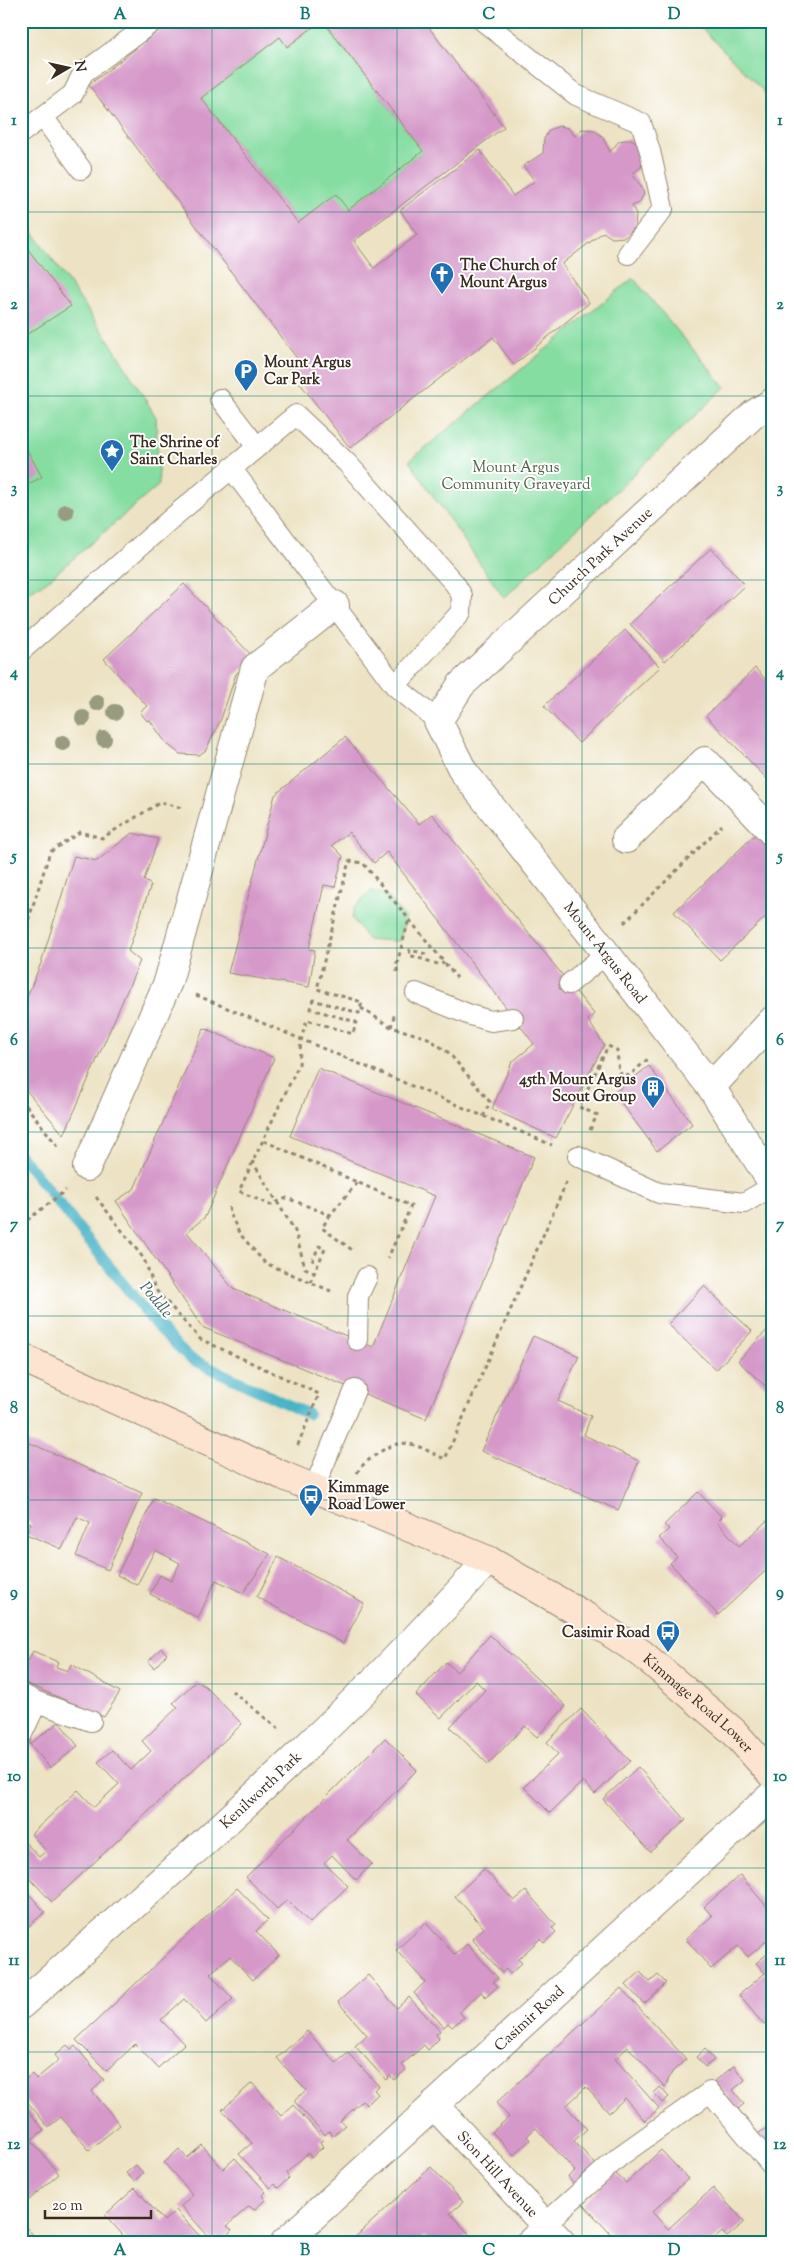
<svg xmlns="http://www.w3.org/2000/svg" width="794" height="2263" viewBox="0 0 794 2263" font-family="'Sorts Mill Goudy',serif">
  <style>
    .green { fill: #86dda2; stroke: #608460 }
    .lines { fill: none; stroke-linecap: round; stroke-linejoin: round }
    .stream { stroke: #48b3c6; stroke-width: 11 }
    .building { fill: #d598c9 }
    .service-casing { stroke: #948671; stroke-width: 22 }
    .pedestrian-casing { stroke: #948671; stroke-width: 30 }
    .minor-casing { stroke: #948671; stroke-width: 30 }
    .secondary-casing { stroke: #948671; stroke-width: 30 }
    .path { stroke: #948671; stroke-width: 3; stroke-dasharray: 4 4; stroke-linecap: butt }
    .service { stroke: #fff; stroke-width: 20 }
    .pedestrian { stroke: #fff; stroke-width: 28 }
    .minor { stroke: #fff; stroke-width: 28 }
    .secondary { stroke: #fde4d1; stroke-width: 28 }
    .tree { fill: #989b7f }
    .grid { fill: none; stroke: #0f766e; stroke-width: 1; stroke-opacity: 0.55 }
    .labels { text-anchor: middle; stroke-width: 4; stroke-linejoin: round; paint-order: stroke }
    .poi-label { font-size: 15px; font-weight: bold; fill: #3b2a1e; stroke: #fff; text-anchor: start }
    .park-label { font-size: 15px; fill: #526046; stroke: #fff }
    .street-label { font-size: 15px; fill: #3b2a1e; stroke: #fff }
    .water-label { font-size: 16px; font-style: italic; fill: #406161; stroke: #fff }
    .neatline { fill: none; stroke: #0f766e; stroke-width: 2 }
    .grid-label { font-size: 16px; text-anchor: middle; font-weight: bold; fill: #0f766e }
  </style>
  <rect width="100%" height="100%" fill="#fff"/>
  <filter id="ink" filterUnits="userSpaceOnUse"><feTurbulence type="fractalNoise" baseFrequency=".02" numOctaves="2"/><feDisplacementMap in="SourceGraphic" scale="10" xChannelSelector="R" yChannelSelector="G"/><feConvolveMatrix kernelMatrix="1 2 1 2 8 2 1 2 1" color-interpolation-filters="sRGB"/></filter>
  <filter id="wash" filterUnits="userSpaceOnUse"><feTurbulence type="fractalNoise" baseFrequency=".0096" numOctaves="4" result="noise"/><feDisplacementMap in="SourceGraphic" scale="20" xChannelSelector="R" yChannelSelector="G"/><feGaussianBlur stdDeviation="1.12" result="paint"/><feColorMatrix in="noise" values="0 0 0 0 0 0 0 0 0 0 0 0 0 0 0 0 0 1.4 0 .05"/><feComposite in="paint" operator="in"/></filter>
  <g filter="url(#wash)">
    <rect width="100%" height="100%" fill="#ede3c4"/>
    <path class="green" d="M 321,21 L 323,21 L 423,151 L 348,210 L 336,195 L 298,223 L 201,98 L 280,37 L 288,47 Z
      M 695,21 L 773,21 L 773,101 Z
      M 21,215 L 110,342 L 156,417 L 159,485 L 46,582 L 21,597 Z
      M 633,278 L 725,387 L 504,598 L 409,461 Z
      M 371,891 L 387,895 L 405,918 L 400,941 L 368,940 L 352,918 L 354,908 Z"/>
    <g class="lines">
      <path class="stream" d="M 21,1156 L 156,1325 L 191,1359 L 308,1414"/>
    </g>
    <g id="blocks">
      <path class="building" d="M 171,21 L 321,21 L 287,47 L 280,37 L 201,98 L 298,223 L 336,194 L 348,210 L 423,151 L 323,21 L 424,21 L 504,127 L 354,241 L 374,268 L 417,235 L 400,210 L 480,150 L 513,196 L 535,181 L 523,166 L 543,153 L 544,139 L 549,130 L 559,126 L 568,128 L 575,136 L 582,129 L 594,130 L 602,136 L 610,152 L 619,141 L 631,139 L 640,145 L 644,155 L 641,167 L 632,174 L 641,186 L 644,194 L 639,203 L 632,206 L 636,214 L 635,227 L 625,237 L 612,238 L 603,232 L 562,264 L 589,303 L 514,365 L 493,337 L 350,448 L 289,369 L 299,361 L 89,85 Z
        M 21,240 L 71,306 L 26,335 L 21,328 Z
        M 21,439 L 42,477 L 21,488 Z
        M 711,548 L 745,585 L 665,661 L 630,624 Z
        M 184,584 L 254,658 L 236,674 L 221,719 L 206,750 L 199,755 L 180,754 L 166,743 L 149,719 L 147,721 L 140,712 L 147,706 L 104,659 Z
        M 625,630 L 660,667 L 579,743 L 544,706 Z
        M 755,668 L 773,687 L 773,785 L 706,716 Z
        M 345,737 L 419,824 L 432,814 L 594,1014 L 588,1020 L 604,1045 L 556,1138 L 492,1109 L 512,1062 L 534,1044 L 387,852 L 374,863 L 349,832 L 332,845 L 343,856 L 335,887 L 324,885 L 309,949 L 315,950 L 309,987 L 228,973 L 275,795 Z
        M 759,831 L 773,845 L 773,910 L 720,960 L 674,912 Z
        M 132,833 L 158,839 L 144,880 L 151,885 L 128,951 L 140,961 L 64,1135 L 21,1084 L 21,1011 L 41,963 L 74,856 L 97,861 Z
        M 204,1028 L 274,1058 L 205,1217 L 187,1232 L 233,1289 L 373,1347 L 435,1196 L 290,1136 L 318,1068 L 534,1157 L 426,1419 L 202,1327 L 116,1201 L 134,1189 Z
        M 649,1066 L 692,1124 L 657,1151 L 614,1093 Z
        M 704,1286 L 752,1331 L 716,1370 L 668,1324 Z
        M 771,1326 L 773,1327 L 773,1393 L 738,1361 Z
        M 533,1336 L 579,1356 L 558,1401 L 591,1416 L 584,1435 L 639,1461 L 618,1510 L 481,1451 Z
        M 21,1439 L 142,1493 L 108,1570 L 76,1556 L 90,1523 L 77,1517 L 62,1549 L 26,1534 L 31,1523 L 21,1519 L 21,1503 L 25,1494 L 21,1492 Z
        M 698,1492 L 722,1517 L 717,1522 L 739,1546 L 769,1519 L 773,1523 L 773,1564 L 718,1615 L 670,1563 L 677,1557 L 659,1538 L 669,1529 L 664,1525 Z
        M 154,1498 L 270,1554 L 243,1593 L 216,1580 L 198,1618 L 150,1594 L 160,1575 L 171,1581 L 180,1563 L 155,1550 L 137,1585 L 117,1575 Z
        M 278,1557 L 364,1603 L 343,1643 L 257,1597 Z
        M 490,1635 L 566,1706 L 537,1737 L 525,1726 L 488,1764 L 450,1727 L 485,1690 L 476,1681 L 441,1718 L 416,1695 L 446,1662 L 457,1672 Z
        M 161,1648 L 167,1654 L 154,1668 L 148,1662 Z
        M 33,1651 L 58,1662 L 56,1667 L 68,1671 L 71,1664 L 120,1692 L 104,1717 L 21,1681 L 21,1675 Z
        M 196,1681 L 205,1686 L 242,1724 L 52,1902 L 21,1869 L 21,1838 L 39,1857 L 46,1851 L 31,1834 L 78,1790 L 94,1807 L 119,1784 L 98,1762 L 112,1750 L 131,1770 L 151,1751 L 142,1741 L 178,1707 L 173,1703 Z
        M 581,1709 L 630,1761 L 595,1794 L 583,1781 L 550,1813 L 524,1787 L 558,1754 L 547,1742 Z
        M 59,1722 L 78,1746 L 50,1768 L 30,1744 Z
        M 385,1738 L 417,1770 L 347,1840 L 372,1864 L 356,1880 L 332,1855 L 324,1863 L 348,1886 L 310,1923 L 287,1900 L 277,1909 L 246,1877 Z
        M 638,1767 L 686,1820 L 650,1852 L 603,1799 Z
        M 484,1869 L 514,1901 L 526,1891 L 556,1925 L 552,1928 L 556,1932 L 544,1943 L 540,1939 L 518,1959 L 522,1963 L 510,1974 L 506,1969 L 502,1973 L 472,1939 L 484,1928 L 455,1896 Z
        M 740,1875 L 773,1914 L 773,1935 L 748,1957 L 738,1946 L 711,1969 L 686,1939 L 712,1916 L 704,1907 Z
        M 21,1885 L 45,1912 L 21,1933 Z
        M 237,1888 L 268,1920 L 256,1931 L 279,1955 L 253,1980 L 230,1956 L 210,1974 L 233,1999 L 206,2023 L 184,1999 L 161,2020 L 184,2044 L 158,2068 L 135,2044 L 107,2071 L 76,2040 Z
        M 426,1923 L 455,1955 L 467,1944 L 498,1978 L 493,1982 L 498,1986 L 486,1997 L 481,1992 L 459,2012 L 464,2017 L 452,2027 L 448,2023 L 444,2027 L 414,1993 L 425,1982 L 396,1950 Z
        M 773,1949 L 773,2017 L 764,2025 L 739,1995 L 765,1973 L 756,1963 Z
        M 640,1972 L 650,1982 L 658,1975 L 666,1983 L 644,2004 L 626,1985 Z
        M 368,1975 L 397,2008 L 409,1997 L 440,2031 L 436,2034 L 439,2039 L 428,2050 L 424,2045 L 402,2065 L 406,2070 L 394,2080 L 390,2076 L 386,2080 L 355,2046 L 367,2035 L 338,2002 Z
        M 621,1988 L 686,2059 L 672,2072 L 665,2087 L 628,2047 L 615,2059 L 659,2108 L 645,2121 L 625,2098 L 609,2113 L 586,2087 L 566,2106 L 587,2129 L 574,2141 L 597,2166 L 575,2186 L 568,2177 L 575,2171 L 536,2128 L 527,2136 L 530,2140 L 514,2155 L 492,2132 L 509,2117 L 496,2103 Z
        M 307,2031 L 336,2063 L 348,2053 L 379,2086 L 374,2090 L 378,2094 L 367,2105 L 362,2101 L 340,2121 L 345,2125 L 333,2136 L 329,2131 L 325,2135 L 294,2101 L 306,2090 L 277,2058 Z
        M 67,2045 L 71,2049 L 75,2046 L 104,2080 L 92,2091 L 120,2125 L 89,2150 L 61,2117 L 48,2127 L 21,2094 L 24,2088 L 21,2083 L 32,2074 L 36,2079 L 48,2069 L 59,2060 L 55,2055 Z
        M 705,2049 L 714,2060 L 705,2067 L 696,2057 Z
        M 734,2066 L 745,2080 L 733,2090 L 744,2104 L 738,2109 L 715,2081 Z
        M 252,2083 L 281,2116 L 293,2105 L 324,2139 L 320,2142 L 323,2147 L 311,2158 L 308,2153 L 286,2173 L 289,2178 L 278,2188 L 274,2184 L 270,2188 L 239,2154 L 252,2143 L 222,2110 Z
        M 660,2087 L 669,2097 L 662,2103 L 654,2093 Z
        M 21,2102 L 44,2130 L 31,2140 L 59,2174 L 29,2200 L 21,2191 Z
        M 773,2123 L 773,2155 L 758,2134 Z
        M 202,2145 L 223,2169 L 235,2158 L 266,2192 L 262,2195 L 265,2200 L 254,2210 L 249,2206 L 227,2226 L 232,2230 L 220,2241 L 216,2237 L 212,2240 L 181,2206 L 193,2195 L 164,2163 L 179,2149 L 187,2158 Z
        M 661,2150 L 688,2179 L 652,2212 L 668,2229 L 713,2188 L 745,2222 L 727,2237 L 722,2232 L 711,2242 L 618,2242 L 583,2204 L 615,2173 L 626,2183 Z
        M 136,2165 L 143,2173 L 134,2181 L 126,2173 Z
        M 431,2167 L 463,2202 L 450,2213 L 469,2234 L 460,2242 L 430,2242 L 424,2236 L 418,2242 L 350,2242 Z
        M 135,2188 L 164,2221 L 176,2210 L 205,2242 L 129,2242 L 105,2215 Z
        M 21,2219 L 38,2242 L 21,2242 Z"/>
    </g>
  </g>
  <g filter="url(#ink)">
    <use href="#blocks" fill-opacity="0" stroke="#948671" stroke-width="1"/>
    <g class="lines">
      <g class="service-casing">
        <path id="service" d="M 483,21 L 576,95 L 641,123 L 650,151 L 663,209 L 628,254
          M 43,117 L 81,169
          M 21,133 L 73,94 L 83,73 L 154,21
          M 220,399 L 257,447
          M 231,468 L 395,686 L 438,721
          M 21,651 L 173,517 L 296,415 L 347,463 L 455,584 L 462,596 L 461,612 L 395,686
          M 569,984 L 606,954
          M 416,993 L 470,1015 L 491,1021 L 513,1018
          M 578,1156 L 659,1193 L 744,1203 L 773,1186
          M 357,1340 L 358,1296 L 367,1277
          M 314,1488 L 355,1390
          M 21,1694 L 37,1702 L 21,1736
          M 37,1702 L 91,1721
          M 525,2242 L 620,2156 L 710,2092 L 773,2167"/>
      </g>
      <g class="pedestrian-casing">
        <path id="pedestrian" d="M 87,1167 L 168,982 L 255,668 L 335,605"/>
      </g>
      <g class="minor-casing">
        <g id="minor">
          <path id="s1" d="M 773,402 L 754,414 L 461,685 L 438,721 L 463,771 L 711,1087 L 773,1184"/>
          <path d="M 626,839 L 705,761 L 773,833"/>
          <path d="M 711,1087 L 773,1020"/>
          <path id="s2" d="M 21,2005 C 115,1922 210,1839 301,1752 C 366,1691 428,1626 488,1560"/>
          <path id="s3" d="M 434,2105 L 561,2242"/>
          <path id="s4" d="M 285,2242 L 773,1794"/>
        </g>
      </g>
      <g class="secondary-casing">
        <g id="secondary">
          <path id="s5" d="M 21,1356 L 29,1361 L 284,1476 L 488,1560 L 585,1616 L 641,1653 L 734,1732 L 773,1776"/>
        </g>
      </g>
      <path class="path" d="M 624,923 L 722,825
        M 21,943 L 50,852 L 80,832 L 102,838 L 161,802 L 182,808
        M 426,954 L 410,950 L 409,955 L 441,965 L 444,962
        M 397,972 L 397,963 L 408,923 L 410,920
        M 196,995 L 552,1145
        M 361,1008 L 391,1027 L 428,1038 L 449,1053 L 490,1102 L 483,1117
        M 391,1027 L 395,1013
        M 21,1099 L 59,1148
        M 590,1130 L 597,1115 L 579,1107 L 608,1046 L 617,1050 L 619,1073 L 629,1076 L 649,1058
        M 264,1141 L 411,1206 L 388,1258
        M 252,1161 L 295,1231 L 305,1268 L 314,1272
        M 357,1183 L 330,1215 L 287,1198 L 270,1205 L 239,1191 L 299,1064 L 301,1039 L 307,1020 L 353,1034 L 356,1022 L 311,1009 L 313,1000 L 359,1013 L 362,1002 L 317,989 L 349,861 L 363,863 L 457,978
        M 96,1197 L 144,1259 L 155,1289 L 200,1339 L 319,1394 L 297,1447
        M 230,1207 L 229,1211 L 239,1233 L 265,1263 L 331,1291
        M 330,1215 L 322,1228 L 355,1252
        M 21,1225 L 66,1190
        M 310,1282 L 325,1249 L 319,1246 L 312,1262
        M 357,1473 C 362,1464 369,1460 377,1454 C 405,1434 416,1446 445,1459 L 567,1181
        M 232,1691 L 280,1730"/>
      <use href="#service" class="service"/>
      <use href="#pedestrian" class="pedestrian"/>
      <use href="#minor" class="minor"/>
      <use href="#secondary" class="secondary"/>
    </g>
    <g class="tree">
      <circle cx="66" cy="512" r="8"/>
      <circle cx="97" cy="703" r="8"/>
      <circle cx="115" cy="712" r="8"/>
      <circle cx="83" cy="718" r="8"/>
      <circle cx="104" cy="739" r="8"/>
      <circle cx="63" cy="743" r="8"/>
    </g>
  </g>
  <path class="grid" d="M 212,21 L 212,2242M 397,21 L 397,2242M 582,21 L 582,2242M 21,212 L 773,212M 21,396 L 773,396M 21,580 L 773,580M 21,764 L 773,764M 21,948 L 773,948M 21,1132 L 773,1132M 21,1316 L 773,1316M 21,1500 L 773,1500M 21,1684 L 773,1684M 21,1868 L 773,1868M 21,2052 L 773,2052"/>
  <defs>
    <g id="church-pin" transform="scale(1.25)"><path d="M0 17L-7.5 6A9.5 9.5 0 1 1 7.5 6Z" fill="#1f6fb2" stroke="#fff"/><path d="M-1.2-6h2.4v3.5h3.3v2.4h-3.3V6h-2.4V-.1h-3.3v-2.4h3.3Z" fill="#fff"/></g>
    <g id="parking-pin" transform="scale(1.25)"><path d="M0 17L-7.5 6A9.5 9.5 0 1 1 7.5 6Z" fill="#1f6fb2" stroke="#fff"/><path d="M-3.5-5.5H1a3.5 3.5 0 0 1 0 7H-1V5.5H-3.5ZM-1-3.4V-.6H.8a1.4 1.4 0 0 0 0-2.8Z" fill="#fff"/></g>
    <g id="sight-pin" transform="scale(1.25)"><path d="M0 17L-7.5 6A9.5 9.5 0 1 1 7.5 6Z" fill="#1f6fb2" stroke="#fff"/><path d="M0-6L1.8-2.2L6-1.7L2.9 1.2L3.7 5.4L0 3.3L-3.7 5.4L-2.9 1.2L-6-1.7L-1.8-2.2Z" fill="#fff"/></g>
    <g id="building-pin" transform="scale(1.25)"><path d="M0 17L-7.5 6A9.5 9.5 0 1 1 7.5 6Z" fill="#1f6fb2" stroke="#fff"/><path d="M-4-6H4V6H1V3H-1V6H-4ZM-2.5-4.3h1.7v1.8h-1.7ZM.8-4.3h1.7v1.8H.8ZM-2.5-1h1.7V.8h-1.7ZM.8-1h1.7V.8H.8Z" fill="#fff"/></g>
    <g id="bus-pin" transform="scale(1.25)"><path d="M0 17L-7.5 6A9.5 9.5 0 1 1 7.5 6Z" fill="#1f6fb2" stroke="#fff"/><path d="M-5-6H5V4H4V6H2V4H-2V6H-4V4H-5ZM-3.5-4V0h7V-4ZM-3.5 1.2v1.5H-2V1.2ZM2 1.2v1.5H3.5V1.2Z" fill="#fff"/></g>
  </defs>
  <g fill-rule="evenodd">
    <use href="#church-pin" x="442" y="274"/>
    <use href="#parking-pin" x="246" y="371"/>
    <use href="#sight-pin" x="112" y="451"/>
    <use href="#building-pin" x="653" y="1088"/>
    <use href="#bus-pin" x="311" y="1496"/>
    <use href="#bus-pin" x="668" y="1632"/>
  </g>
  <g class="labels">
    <g class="poi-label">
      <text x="460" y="270">The Church of<tspan x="460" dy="17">Mount Argus</tspan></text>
      <text x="264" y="367">Mount Argus<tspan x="264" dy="17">Car Park</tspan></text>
      <text x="130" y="447">The Shrine of<tspan x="130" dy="17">Saint Charles</tspan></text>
      <text x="636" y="1084" text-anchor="end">45th Mount Argus<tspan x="636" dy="17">Scout Group</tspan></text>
      <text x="328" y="1492">Kimmage<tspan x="328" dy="17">Road Lower</tspan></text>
      <text x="650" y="1637" text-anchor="end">Casimir Road</text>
    </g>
    <g class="park-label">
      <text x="516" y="472">Mount Argus<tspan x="516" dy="17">Community Graveyard</tspan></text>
    </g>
    <g class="street-label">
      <text transform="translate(600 556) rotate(-43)" y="5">Church Park Avenue</text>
      <text dy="5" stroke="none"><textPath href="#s1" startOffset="751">Mount Argus Road</textPath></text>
      <text dy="5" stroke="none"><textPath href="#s5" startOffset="765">Kimmage Road Lower</textPath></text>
      <text dy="5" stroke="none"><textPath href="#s2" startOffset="322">Kenilworth Park</textPath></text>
      <text dy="5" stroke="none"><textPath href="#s4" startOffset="331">Casimir Road</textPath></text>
      <text dy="5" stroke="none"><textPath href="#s3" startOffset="94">Sion Hill Avenue</textPath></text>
    </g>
    <g class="water-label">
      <text transform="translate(157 1299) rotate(50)" y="6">Poddle</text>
    </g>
  </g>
  <rect width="794" height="2263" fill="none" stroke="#fff" stroke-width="55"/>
  <g transform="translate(68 68) rotate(81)" stroke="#ffffff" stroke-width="4" paint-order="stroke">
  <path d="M0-4L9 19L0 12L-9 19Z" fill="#3b2a1e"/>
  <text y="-8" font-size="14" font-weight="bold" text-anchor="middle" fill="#3b2a1e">N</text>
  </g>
  <path d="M45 2210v8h106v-8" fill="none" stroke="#3b2a1e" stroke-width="2.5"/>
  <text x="52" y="2210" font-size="15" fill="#3b2a1e" stroke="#ffffff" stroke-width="4" paint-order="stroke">20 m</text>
  <rect x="28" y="28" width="738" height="2208" class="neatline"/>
  <g class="grid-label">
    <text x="120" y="19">A</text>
    <text x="305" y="19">B</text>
    <text x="489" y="19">C</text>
    <text x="674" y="19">D</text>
    <text x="14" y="125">1</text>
    <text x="780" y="125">1</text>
    <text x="14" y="309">2</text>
    <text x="780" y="309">2</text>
    <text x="14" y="493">3</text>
    <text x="780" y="493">3</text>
    <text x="14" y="677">4</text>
    <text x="780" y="677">4</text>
    <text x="14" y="861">5</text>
    <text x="780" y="861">5</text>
    <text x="14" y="1045">6</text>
    <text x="780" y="1045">6</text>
    <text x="14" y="1229">7</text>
    <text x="780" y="1229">7</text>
    <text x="14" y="1413">8</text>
    <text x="780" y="1413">8</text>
    <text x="14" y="1597">9</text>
    <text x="780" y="1597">9</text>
    <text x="14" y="1781">10</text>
    <text x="780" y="1781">10</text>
    <text x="14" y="1965">11</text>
    <text x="780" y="1965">11</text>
    <text x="14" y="2149">12</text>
    <text x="780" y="2149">12</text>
    <text x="120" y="2255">A</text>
    <text x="305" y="2255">B</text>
    <text x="489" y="2255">C</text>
    <text x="674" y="2255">D</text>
  </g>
</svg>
